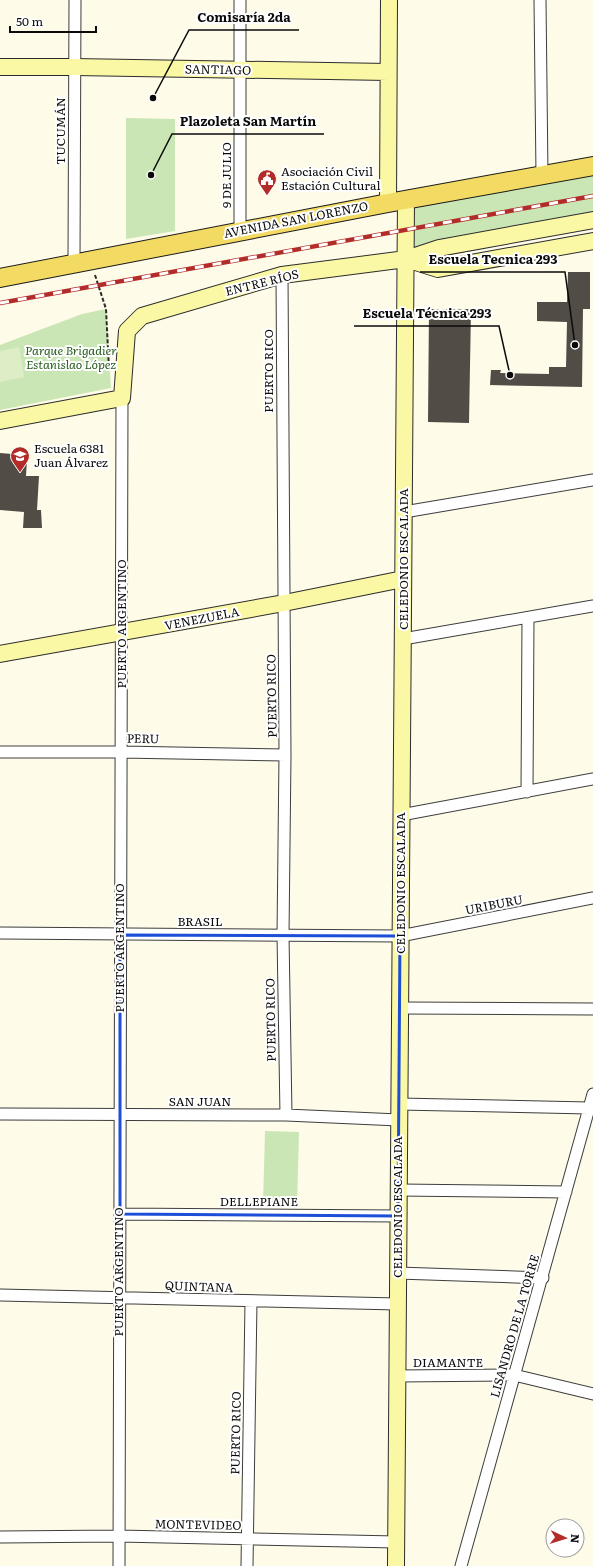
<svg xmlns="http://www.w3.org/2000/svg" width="593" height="1566" viewBox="0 0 593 1566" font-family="Literata,serif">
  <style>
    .green { fill: #cae6b4 }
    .pitch { fill: #ddedc6 }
    .building { fill: #524c47 }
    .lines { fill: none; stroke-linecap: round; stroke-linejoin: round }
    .street-casing { stroke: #3d3d3d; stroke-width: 13 }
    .secondary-casing { stroke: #2c2c2c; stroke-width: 18 }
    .primary-casing { stroke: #1b1b1b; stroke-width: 20 }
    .path { stroke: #2c2c2c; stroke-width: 2; stroke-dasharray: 4 2; stroke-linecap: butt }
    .street { stroke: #fff; stroke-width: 11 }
    .secondary { stroke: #fbf8a5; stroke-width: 16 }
    .primary { stroke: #f2da63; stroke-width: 18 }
    .rail-casing { stroke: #b22d2a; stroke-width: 4.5 }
    .rail { stroke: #fff; stroke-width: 3; stroke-dasharray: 9; stroke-linecap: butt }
    .marked { fill: none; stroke: #1d4ed8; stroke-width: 3; stroke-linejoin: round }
    .labels { text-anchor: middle; stroke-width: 4; stroke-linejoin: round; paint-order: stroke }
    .street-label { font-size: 12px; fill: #0a0a0a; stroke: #fff }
    .poi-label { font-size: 12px; fill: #0a0a0a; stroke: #fff; text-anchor: start }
    .park-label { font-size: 12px; font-style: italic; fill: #275d1f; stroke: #fff }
    .leader { fill: none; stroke: #0a0a0a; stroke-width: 1.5 }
    .callout-dot { fill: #0a0a0a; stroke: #fff; stroke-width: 1.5 }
    .callout-label { font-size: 13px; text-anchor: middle; font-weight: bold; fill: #0a0a0a; stroke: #fff; stroke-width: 4; stroke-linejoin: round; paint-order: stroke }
  </style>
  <rect width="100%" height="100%" fill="#fefbe8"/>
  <path class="green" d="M 126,118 L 175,119 L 175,231 L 126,239 Z
    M 593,166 L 593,220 L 406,259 L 406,200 Z
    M 106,309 L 111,388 L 0,410 L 0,345 L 82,314 Z
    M 265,1131 L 299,1132 L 297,1206 L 263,1205 Z"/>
  <path class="pitch" d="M 19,347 L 24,377 L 0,382 L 0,351 Z"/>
  <path class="building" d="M 568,272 L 590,272 L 590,309 L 583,309 L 582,387 L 490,385 L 491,370 L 501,370 L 500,373 L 549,374 L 549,367 L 566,367 L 567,322 L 537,321 L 537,302 L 567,302 Z
    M 429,309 L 471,309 L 469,423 L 428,422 Z
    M 0,453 L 12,454 L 12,458 L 27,459 L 26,476 L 39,476 L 37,510 L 41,510 L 42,528 L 23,528 L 24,512 L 0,510 Z"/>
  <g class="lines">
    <g class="street-casing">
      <path id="street" d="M 540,0 L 542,175
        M 240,231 L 240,0
        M 74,262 L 75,0
        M 282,275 L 285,755 L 283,935 L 286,1115
        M 404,512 L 593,480
        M 403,639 L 593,606
        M 0,752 L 122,752 L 285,755
        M 527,792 L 528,618
        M 401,815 L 593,779
        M 0,933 L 400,936 L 593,898
        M 400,1008 L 593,1009
        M 399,1104 L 589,1108
        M 0,1114 L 286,1115 L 399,1120
        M 399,1190 L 566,1192
        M 120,1214 L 398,1216
        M 398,1273 L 543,1278
        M 0,1295 L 398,1304
        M 397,1376 L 514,1375 L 593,1394
        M 0,1537 L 119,1536 L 396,1542
        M 119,1566 L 122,398
        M 247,1566 L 251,1301
        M 461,1566 C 505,1408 550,1251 593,1094"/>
    </g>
    <g class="secondary-casing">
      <path id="secondary" d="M 0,67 L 74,67 L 388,72
        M 388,203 L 389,0
        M 406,259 L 438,269 L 593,241
        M 0,421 L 122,398 L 127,331 L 142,316 L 282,275 L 406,259 L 439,248 L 593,220
        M 0,654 L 284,603 L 403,579
        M 396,1566 L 406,200"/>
    </g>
    <g class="primary-casing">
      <path id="primary" d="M 0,278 L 388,203 L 593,166"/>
    </g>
    <path class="path" d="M 95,275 L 106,309 L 109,369"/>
    <use href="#street" class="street"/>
    <use href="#secondary" class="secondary"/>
    <use href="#primary" class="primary"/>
    <g class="rail-casing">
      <path id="rail" d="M 0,303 L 593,196"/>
    </g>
    <use href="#rail" class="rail"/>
  </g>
  <path class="marked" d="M 120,935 L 400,936 L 398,1216 L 120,1214 Z"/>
  <defs>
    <g id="civic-pin" transform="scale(1)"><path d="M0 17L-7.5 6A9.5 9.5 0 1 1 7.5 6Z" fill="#b22d2a" stroke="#fff"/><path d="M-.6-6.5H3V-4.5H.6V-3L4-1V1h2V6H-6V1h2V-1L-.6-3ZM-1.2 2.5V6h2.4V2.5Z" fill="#fff"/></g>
    <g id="school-pin" transform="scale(1)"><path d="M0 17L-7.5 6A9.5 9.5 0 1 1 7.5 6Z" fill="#b22d2a" stroke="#fff"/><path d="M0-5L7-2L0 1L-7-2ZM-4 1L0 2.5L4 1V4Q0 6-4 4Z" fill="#fff"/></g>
  </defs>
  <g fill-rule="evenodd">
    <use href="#civic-pin" x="267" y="179"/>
    <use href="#school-pin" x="20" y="456"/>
  </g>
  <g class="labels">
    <g class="street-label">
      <text transform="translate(218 70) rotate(1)" y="4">SANTIAGO</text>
      <text transform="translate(61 131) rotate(-90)" y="4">TUCUMÁN</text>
      <text transform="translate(227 175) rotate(-90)" y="4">9 DE JULIO</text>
      <text transform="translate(296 220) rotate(-11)" y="4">AVENIDA SAN LORENZO</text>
      <text transform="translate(262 283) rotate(-14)" y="4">ENTRE RÍOS</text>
      <text transform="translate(269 371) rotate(-90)" y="4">PUERTO RICO</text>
      <text transform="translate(404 559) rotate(-90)" y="4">CELEDONIO ESCALADA</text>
      <text transform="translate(202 619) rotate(-11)" y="4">VENEZUELA</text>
      <text transform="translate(122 624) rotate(-90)" y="4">PUERTO ARGENTINO</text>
      <text transform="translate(272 696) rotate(-91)" y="4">PUERTO RICO</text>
      <text transform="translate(143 739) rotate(1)" y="4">PERU</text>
      <text transform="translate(401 883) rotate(-90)" y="4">CELEDONIO ESCALADA</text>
      <text transform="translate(494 905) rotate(-11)" y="4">URIBURU</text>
      <text x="200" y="926">BRASIL</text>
      <text transform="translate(120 948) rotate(-90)" y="4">PUERTO ARGENTINO</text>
      <text transform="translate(271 1020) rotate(-91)" y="4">PUERTO RICO</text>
      <text x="200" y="1106">SAN JUAN</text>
      <text x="259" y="1206">DELLEPIANE</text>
      <text transform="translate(398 1207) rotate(-90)" y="4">CELEDONIO ESCALADA</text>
      <text transform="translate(119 1272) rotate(-90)" y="4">PUERTO ARGENTINO</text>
      <text transform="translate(199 1287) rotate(2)" y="4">QUINTANA</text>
      <text transform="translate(515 1326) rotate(-74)" y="4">LISANDRO DE LA TORRE</text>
      <text x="448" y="1367">DIAMANTE</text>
      <text transform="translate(236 1433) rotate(-89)" y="4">PUERTO RICO</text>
      <text transform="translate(198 1525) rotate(1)" y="4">MONTEVIDEO</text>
    </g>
    <g class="poi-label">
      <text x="281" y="176">Asociación Civil<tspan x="281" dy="14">Estación Cultural</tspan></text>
      <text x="34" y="453">Escuela 6381<tspan x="34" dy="14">Juan Álvarez</tspan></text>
    </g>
    <g class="park-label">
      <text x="71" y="355">Parque Brigadier<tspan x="71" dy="14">Estanislao López</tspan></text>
    </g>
  </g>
  <path class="leader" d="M153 98L189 30H299M151 175L172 134H324M575 345L565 272H420M510 375L499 326H354"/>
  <g class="callout-dot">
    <circle cx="153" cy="98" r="4"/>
    <circle cx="151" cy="175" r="4"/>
    <circle cx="575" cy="345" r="4"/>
    <circle cx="510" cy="375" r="4"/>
  </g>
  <g class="callout-label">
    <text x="244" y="22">Comisaría 2da</text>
    <text x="248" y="126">Plazoleta San Martín</text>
    <text x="493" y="264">Escuela Tecnica 293</text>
    <text x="427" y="318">Escuela Técnica 293</text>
  </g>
  <g transform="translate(565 1538) rotate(94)"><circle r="19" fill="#ffffff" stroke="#9d9d9d"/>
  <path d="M0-3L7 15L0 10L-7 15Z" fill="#b22d2a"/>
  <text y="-6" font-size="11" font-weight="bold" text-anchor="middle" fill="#0a0a0a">N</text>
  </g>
  <path d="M10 26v6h86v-6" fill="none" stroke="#0a0a0a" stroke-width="2"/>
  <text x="16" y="26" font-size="12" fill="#0a0a0a" stroke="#ffffff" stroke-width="3" paint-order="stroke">50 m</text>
</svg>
